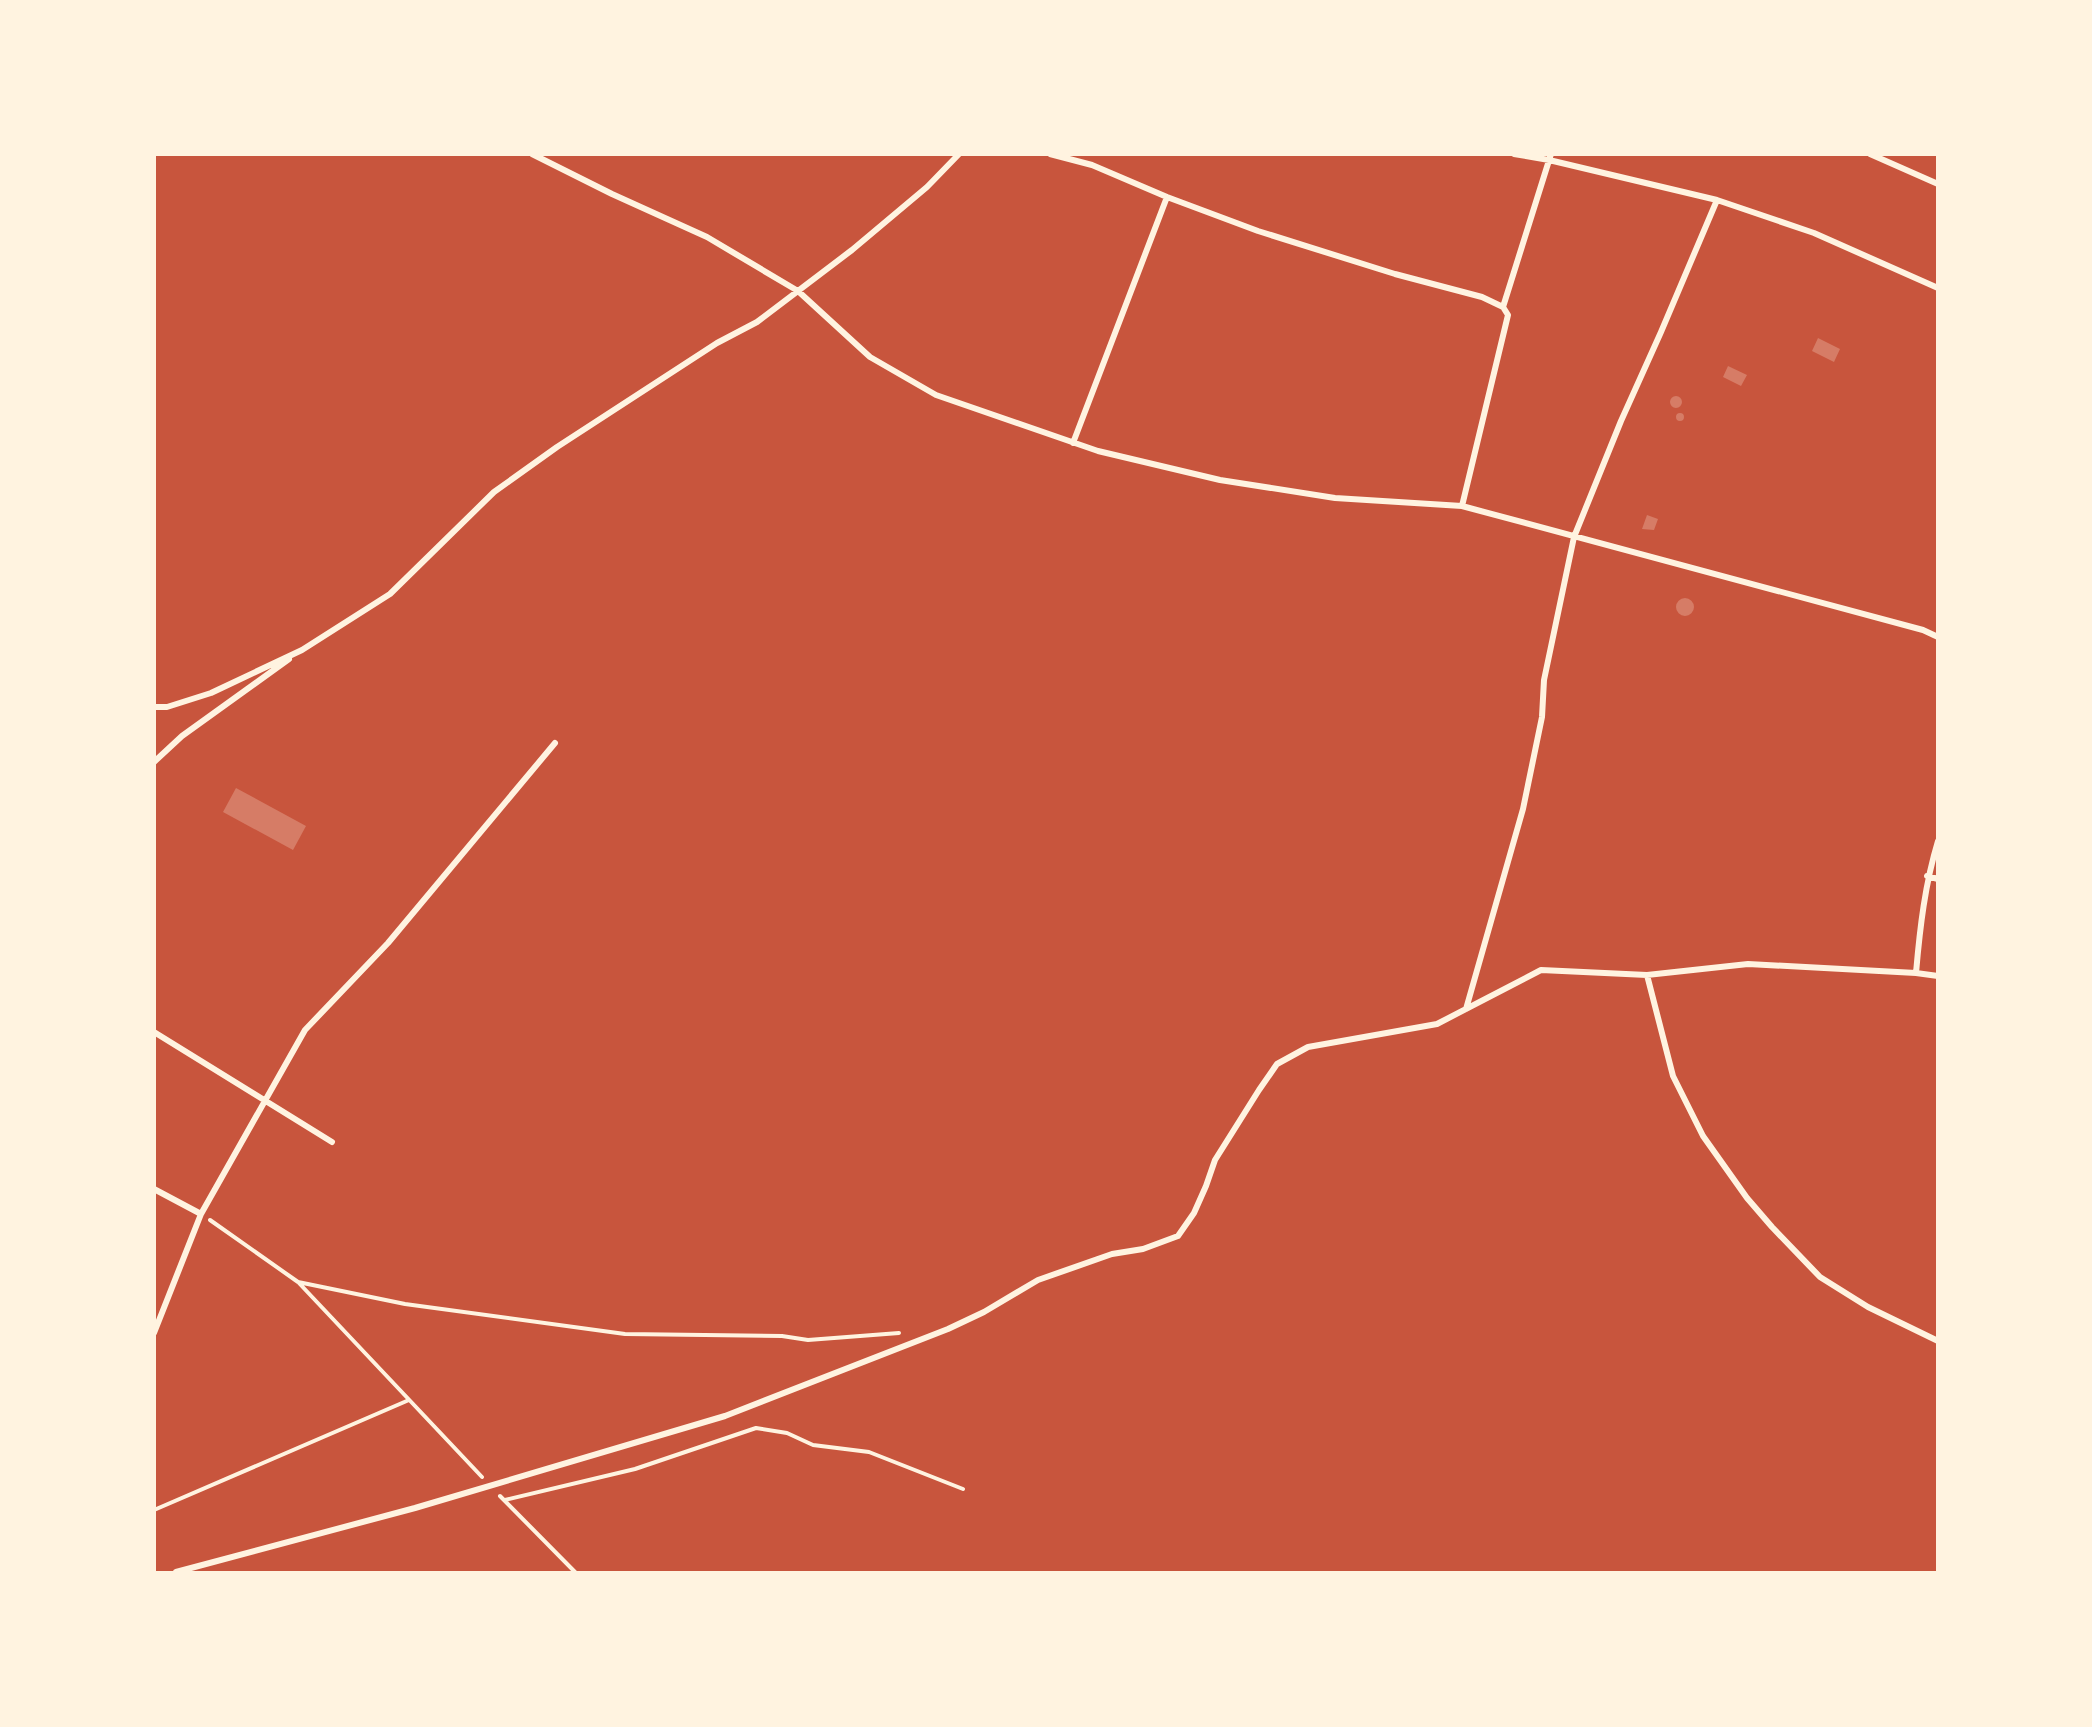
<svg xmlns="http://www.w3.org/2000/svg" width="2092" height="1727" viewBox="0 0 2092 1727" font-family="Inter,sans-serif">
  <style>
    .building { fill: #d67c66 }
    .lines { fill: none; stroke-linecap: round; stroke-linejoin: round }
    .path { stroke: #fff3e0; stroke-width: 4 }
    .minor { stroke: #fff3e0; stroke-width: 6 }
  </style>
  <rect width="100%" height="100%" fill="#c8553d"/>
  <path class="building" d="M 1818,338 L 1840,349 L 1834,362 L 1812,351 Z
    M 1728,366 L 1747,375 L 1741,386 L 1723,377 Z
    M1670 402a6 6 0 1 1 12 0a6 6 0 1 1-12 0Z
    M1676 417a4 4 0 1 1 8 0a4 4 0 1 1-8 0Z
    M 1647,515 L 1658,519 L 1654,530 L 1642,529 Z
    M1676 607a9 9 0 1 1 18 0a9 9 0 1 1-18 0Z
    M 236,788 L 306,826 L 293,850 L 223,812 Z"/>
  <g class="lines">
    <path class="path" d="M 210,1220 L 298,1282 L 482,1477
      M 298,1282 L 405,1304 L 625,1334 L 782,1336 L 808,1340 L 899,1333
      M 500,1496 L 575,1572
      M 505,1500 L 635,1469 L 756,1428 L 787,1433 L 813,1445 L 869,1452 L 963,1489
      M 154,1510 L 409,1400"/>
    <path class="minor" d="M 532,154 L 612,194 L 707,237 L 798,291 L 870,357 L 936,395 L 1098,451 L 1220,480 L 1335,498 L 1462,506 L 1508,315 L 1503,307 L 1482,297 L 1395,274 L 1258,231 L 1167,197 L 1092,165 L 1050,154
      M 1514,154 L 1549,160 L 1717,200 L 1814,233 L 1938,288
      M 1870,154 L 1938,184
      M 1503,307 L 1551,154
      M 1073,443 L 1167,197
      M 1462,506 L 1923,630 L 1938,637
      M 154,707 L 167,707 L 211,693 L 302,650 L 390,594 L 494,492 L 557,447 L 717,343 L 757,322 L 852,250 L 927,187 L 959,154
      M 154,762 L 182,736 L 289,659
      M 1927,876 L 1938,879
      M 1916,973 C 1920,927 1925,884 1938,841
      M 1647,975 L 1673,1076 L 1703,1136 L 1747,1198 L 1772,1227 L 1820,1277 L 1868,1307 L 1938,1341
      M 1466,1009 L 1523,809 L 1542,717 L 1544,680 L 1574,537 L 1621,421 L 1661,332 L 1717,200
      M 154,1032 L 332,1142
      M 154,1189 L 201,1214
      M 154,1333 L 201,1214 L 305,1030 L 388,943 L 555,743
      M 176,1572 L 415,1508 L 725,1416 L 948,1329 L 984,1312 L 1038,1280 L 1112,1254 L 1143,1249 L 1178,1236 L 1194,1213 L 1206,1186 L 1215,1160 L 1259,1090 L 1277,1064 L 1308,1047 L 1437,1024 L 1541,970 L 1647,975 L 1748,964 L 1916,973 L 1938,976"/>
  </g>
  <rect width="2092" height="1727" fill="none" stroke="#fff3e0" stroke-width="312"/>
</svg>
